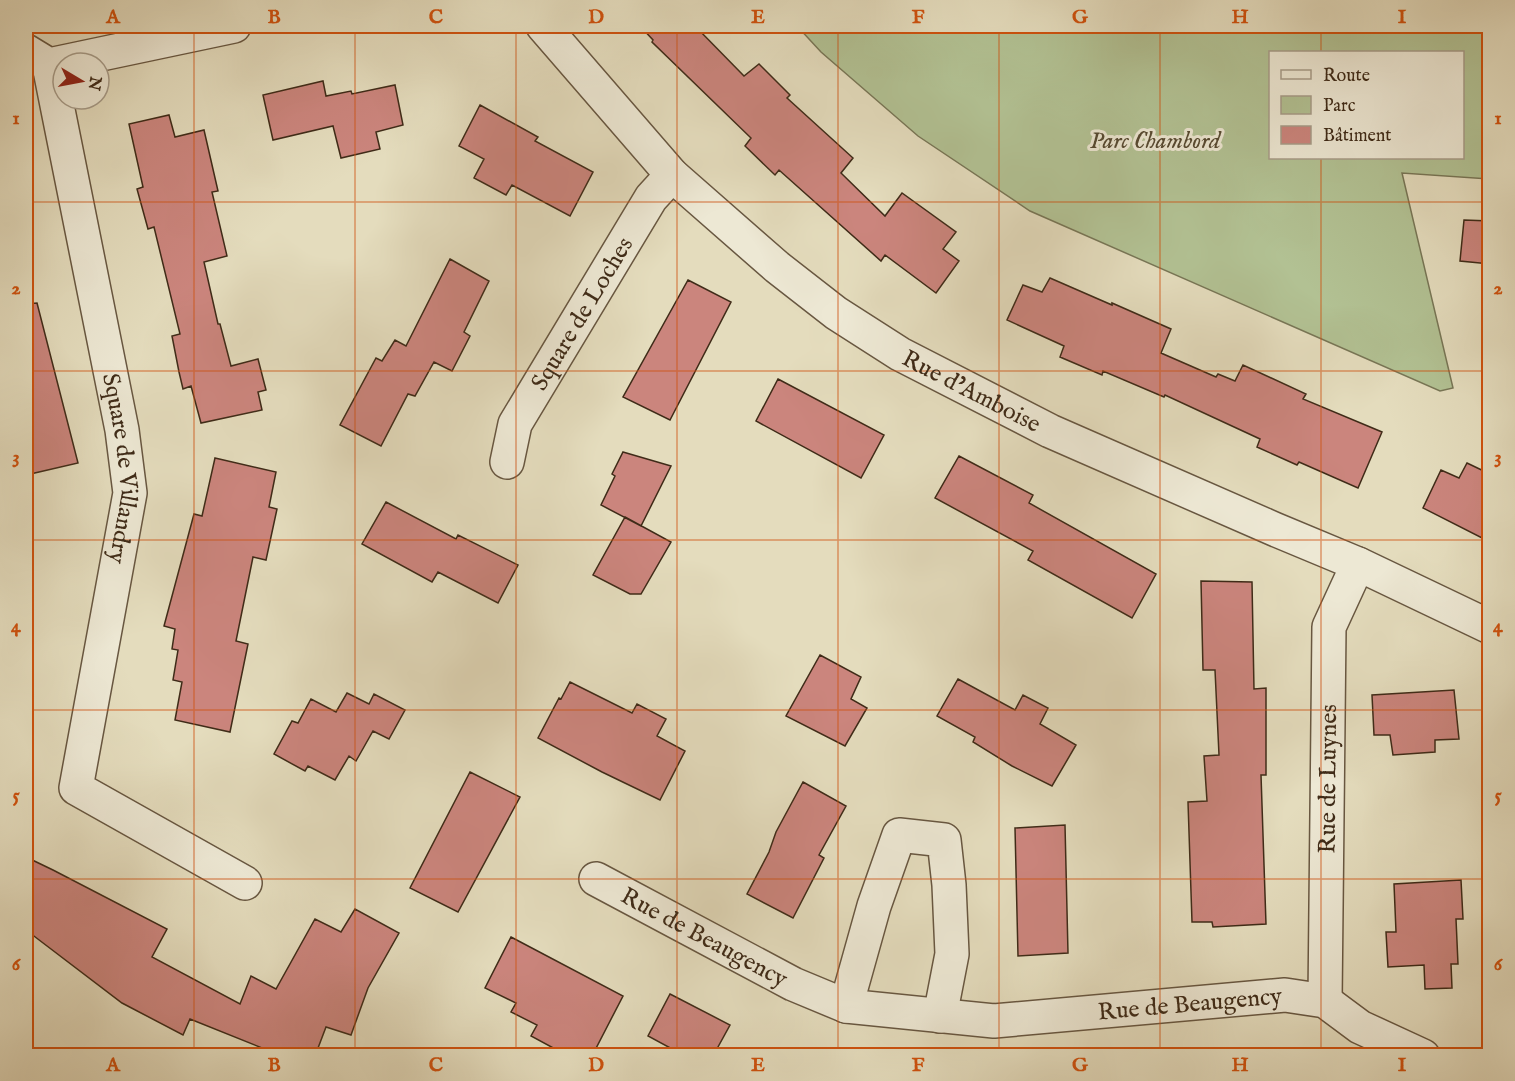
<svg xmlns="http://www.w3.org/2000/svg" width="1515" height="1081" viewBox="0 0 1515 1081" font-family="'IM FELL English',serif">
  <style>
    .green { fill: #b2c193; stroke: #787656; stroke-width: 1.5; fill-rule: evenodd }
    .building { fill: #cb857d; stroke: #3f2b18; stroke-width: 1.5 }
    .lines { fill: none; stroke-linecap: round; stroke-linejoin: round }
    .minor-casing { stroke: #685741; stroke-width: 36 }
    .minor { stroke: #ede8d4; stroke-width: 33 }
    .grid { fill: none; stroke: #cf520e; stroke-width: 1.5; stroke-opacity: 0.55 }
    .labels { text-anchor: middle; stroke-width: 6; stroke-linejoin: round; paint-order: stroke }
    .park-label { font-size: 24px; font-style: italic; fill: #564931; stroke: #ede8d4 }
    .street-label { font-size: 24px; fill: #3f2b18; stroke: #ede8d4 }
    .neatline { fill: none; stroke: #cf520e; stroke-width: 2 }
    .grid-label { font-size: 20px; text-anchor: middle; font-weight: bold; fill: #cf520e }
  </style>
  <rect width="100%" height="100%" fill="#e4dcbd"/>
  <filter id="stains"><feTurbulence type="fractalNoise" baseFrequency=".00333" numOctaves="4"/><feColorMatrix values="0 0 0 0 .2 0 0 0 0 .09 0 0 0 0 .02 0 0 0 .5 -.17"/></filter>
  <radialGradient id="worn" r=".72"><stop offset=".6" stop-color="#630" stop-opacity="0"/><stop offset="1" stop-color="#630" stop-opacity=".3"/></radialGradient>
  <path class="green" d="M 797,26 L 1489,26 L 1489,179 L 1402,173 L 1453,388 L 1440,391 L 1030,211 L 918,136 L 821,52 ZM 1270,52 L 1462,52 L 1462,158 L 1270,158 Z"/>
  <path class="building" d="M 640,26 L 695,26 L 744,76 L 759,64 L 790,95 L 787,98 L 853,158 L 841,173 L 885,216 L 902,193 L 956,232 L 943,249 L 959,261 L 936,293 L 885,255 L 881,261 L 779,170 L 775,175 L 745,146 L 751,138 L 652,42 L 653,40 Z
    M 323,81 L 326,96 L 351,91 L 352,94 L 395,85 L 403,125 L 376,132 L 380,149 L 341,158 L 333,126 L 273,140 L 263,95 Z
    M 480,105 L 538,137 L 535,141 L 593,172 L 570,216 L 512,185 L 506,195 L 474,178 L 484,159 L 459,146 Z
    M 169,115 L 175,137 L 204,130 L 218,191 L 212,192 L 227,256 L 204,262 L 218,324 L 220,324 L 231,366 L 258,359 L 266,390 L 258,392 L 262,410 L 201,423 L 191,386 L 183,389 L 179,372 L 172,336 L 180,334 L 154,227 L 148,229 L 137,189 L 143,187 L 129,124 Z
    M 1464,220 L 1490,221 L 1490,264 L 1460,261 Z
    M 450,259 L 489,281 L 464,332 L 470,336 L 452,371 L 434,362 L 415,396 L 408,394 L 381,446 L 340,425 L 376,358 L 382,361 L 395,340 L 406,346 Z
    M 1050,278 L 1112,305 L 1112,303 L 1171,329 L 1161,353 L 1216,377 L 1218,374 L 1235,381 L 1243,365 L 1306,394 L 1303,399 L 1382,432 L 1358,488 L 1299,462 L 1297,465 L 1257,447 L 1260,439 L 1165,395 L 1164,397 L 1103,371 L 1102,375 L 1060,357 L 1064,346 L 1007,320 L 1023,285 L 1042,292 Z
    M 688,280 L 731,302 L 670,420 L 623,397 Z
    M 37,303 L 78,463 L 26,475 L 26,304 Z
    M 778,379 L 884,435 L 861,478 L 756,421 Z
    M 623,452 L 671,466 L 641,526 L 601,505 L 615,476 L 612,474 Z
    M 959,456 L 1033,495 L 1029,503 L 1156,574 L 1132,618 L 1028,560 L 1033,551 L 935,498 Z
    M 215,458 L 276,472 L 269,507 L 277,509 L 266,560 L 253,557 L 236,641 L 248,644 L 230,732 L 175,720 L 182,682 L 173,680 L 178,650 L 172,649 L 175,629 L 164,626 L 194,514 L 202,516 Z
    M 1467,463 L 1490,474 L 1490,542 L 1423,508 L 1441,470 L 1459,478 Z
    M 386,502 L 456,539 L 458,535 L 518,565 L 498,603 L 438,572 L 432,582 L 362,544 Z
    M 625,517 L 671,542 L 641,594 L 630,594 L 593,575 Z
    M 1201,581 L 1252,582 L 1254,689 L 1266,688 L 1266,775 L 1261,775 L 1266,924 L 1213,927 L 1212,922 L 1192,922 L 1188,802 L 1207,801 L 1204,756 L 1219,755 L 1215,670 L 1203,670 Z
    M 820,655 L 861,677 L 851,699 L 867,708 L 845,746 L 786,716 Z
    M 958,679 L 1015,710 L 1023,695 L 1048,708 L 1040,724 L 1076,745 L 1052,786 L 1012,766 L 973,742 L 975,737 L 937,716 Z
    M 570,682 L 632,713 L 637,704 L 666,719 L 657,736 L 685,751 L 660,800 L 602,772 L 538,738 L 559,698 L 561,699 Z
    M 1454,690 L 1459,739 L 1435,740 L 1435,752 L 1393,755 L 1390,735 L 1374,735 L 1372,695 Z
    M 347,693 L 369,704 L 374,694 L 405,710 L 389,739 L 373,731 L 356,761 L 349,756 L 335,780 L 308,766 L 305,771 L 274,754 L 292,721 L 298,723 L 311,699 L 336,712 Z
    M 470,772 L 520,797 L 458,912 L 410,888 Z
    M 803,782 L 846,806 L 819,855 L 824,858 L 793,918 L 747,894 L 769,852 L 776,832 Z
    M 1065,825 L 1068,953 L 1018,956 L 1015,828 Z
    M 26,857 L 53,870 L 167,929 L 152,957 L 240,1004 L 251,976 L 276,989 L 315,919 L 341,932 L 355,909 L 399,933 L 368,988 L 351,1035 L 326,1027 L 315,1056 L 282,1056 L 190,1019 L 183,1035 L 122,1003 L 26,930 Z
    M 1461,880 L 1463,919 L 1456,919 L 1458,964 L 1451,964 L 1452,988 L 1425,989 L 1424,965 L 1388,967 L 1386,932 L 1396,932 L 1394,884 Z
    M 511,937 L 623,996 L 592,1056 L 568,1056 L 531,1036 L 537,1025 L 511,1012 L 516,1003 L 485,988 Z
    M 670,994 L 730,1025 L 713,1056 L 685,1056 L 648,1036 Z"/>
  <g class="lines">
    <g class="minor-casing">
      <g id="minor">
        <path id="s1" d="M 543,26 L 672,175 L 777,267 L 836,313 L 900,354 L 1050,431 L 1274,529 L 1358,564 L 1490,627"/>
        <path d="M 26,51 L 49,65 L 234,26"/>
        <path id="s2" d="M 49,65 L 122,430 L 130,493 L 76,788 L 245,883"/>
        <path id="s3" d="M 507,462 L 515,424 L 651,198 L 672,175"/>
        <path id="s4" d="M 596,879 L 793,984 L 846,1006 L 994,1021 L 1285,995 L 1325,1001 L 1360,1027 L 1423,1056"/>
        <path id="s5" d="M 1325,1001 L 1329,627 L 1358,564"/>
        <path d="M 846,1006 L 874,906 L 899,835 L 944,840 L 949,885 L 952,954 L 940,1016"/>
      </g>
    </g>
    <use href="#minor" class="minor"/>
  </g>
  <path class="grid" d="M 194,26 L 194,1056M 355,26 L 355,1056M 516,26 L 516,1056M 677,26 L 677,1056M 838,26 L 838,1056M 999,26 L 999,1056M 1160,26 L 1160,1056M 1321,26 L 1321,52M 1321,158 L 1321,1056M 26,202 L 1490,202M 26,371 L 1490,371M 26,540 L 1490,540M 26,710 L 1490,710M 26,879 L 1490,879"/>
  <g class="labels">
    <g class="park-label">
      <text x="1155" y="148">Parc Chambord</text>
    </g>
    <g class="street-label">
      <text dy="8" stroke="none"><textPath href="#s3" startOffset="168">Square de Loches</textPath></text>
      <text dy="8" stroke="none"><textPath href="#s1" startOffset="568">Rue d’Amboise</textPath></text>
      <text dy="8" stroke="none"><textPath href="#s2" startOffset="411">Square de Villandry</textPath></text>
      <text dy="8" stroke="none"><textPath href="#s5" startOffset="222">Rue de Luynes</textPath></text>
      <text dy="8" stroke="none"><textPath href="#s4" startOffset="123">Rue de Beaugency</textPath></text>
      <text dy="8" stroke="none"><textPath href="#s4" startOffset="626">Rue de Beaugency</textPath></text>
    </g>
  </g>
  <rect width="1515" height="1081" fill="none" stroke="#e4dcbd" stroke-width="66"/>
  <rect x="1269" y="51" width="195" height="108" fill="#ede8d4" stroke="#a79c89" stroke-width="1.5"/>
  <rect x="1281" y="70" width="30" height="9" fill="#ede8d4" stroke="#a79c89" stroke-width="1.5"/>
  <text x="1323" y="81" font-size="18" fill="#3f2b18">Route</text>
  <rect x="1281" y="96" width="30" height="18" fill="#b2c193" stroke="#a79c89" stroke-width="1.5"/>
  <text x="1323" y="111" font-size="18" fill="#3f2b18">Parc</text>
  <rect x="1281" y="126" width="30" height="18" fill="#cb857d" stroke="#a79c89" stroke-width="1.5"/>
  <text x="1323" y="141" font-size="18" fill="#3f2b18">Bâtiment</text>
  <g transform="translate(81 81) rotate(100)"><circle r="28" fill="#ede8d4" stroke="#a79c89" stroke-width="1.5"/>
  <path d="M0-4.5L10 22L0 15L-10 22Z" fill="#8f2418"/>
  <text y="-9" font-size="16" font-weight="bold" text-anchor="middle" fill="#3f2b18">N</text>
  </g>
  <rect x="33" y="33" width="1449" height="1015" class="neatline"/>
  <g class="grid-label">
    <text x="113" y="23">A</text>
    <text x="274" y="23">B</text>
    <text x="436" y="23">C</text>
    <text x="596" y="23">D</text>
    <text x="758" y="23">E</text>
    <text x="918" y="23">F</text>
    <text x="1080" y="23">G</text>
    <text x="1240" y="23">H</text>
    <text x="1402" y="23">I</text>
    <text x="16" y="124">1</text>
    <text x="1498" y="124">1</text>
    <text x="16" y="294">2</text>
    <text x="1498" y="294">2</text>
    <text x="16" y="463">3</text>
    <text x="1498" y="463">3</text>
    <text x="16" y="632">4</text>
    <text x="1498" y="632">4</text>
    <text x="16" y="801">5</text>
    <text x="1498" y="801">5</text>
    <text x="16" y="970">6</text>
    <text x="1498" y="970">6</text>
    <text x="113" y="1071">A</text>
    <text x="274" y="1071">B</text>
    <text x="436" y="1071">C</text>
    <text x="596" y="1071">D</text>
    <text x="758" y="1071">E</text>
    <text x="918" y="1071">F</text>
    <text x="1080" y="1071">G</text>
    <text x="1240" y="1071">H</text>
    <text x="1402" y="1071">I</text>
  </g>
  <rect width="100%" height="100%" filter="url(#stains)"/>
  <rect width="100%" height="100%" fill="url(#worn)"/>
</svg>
